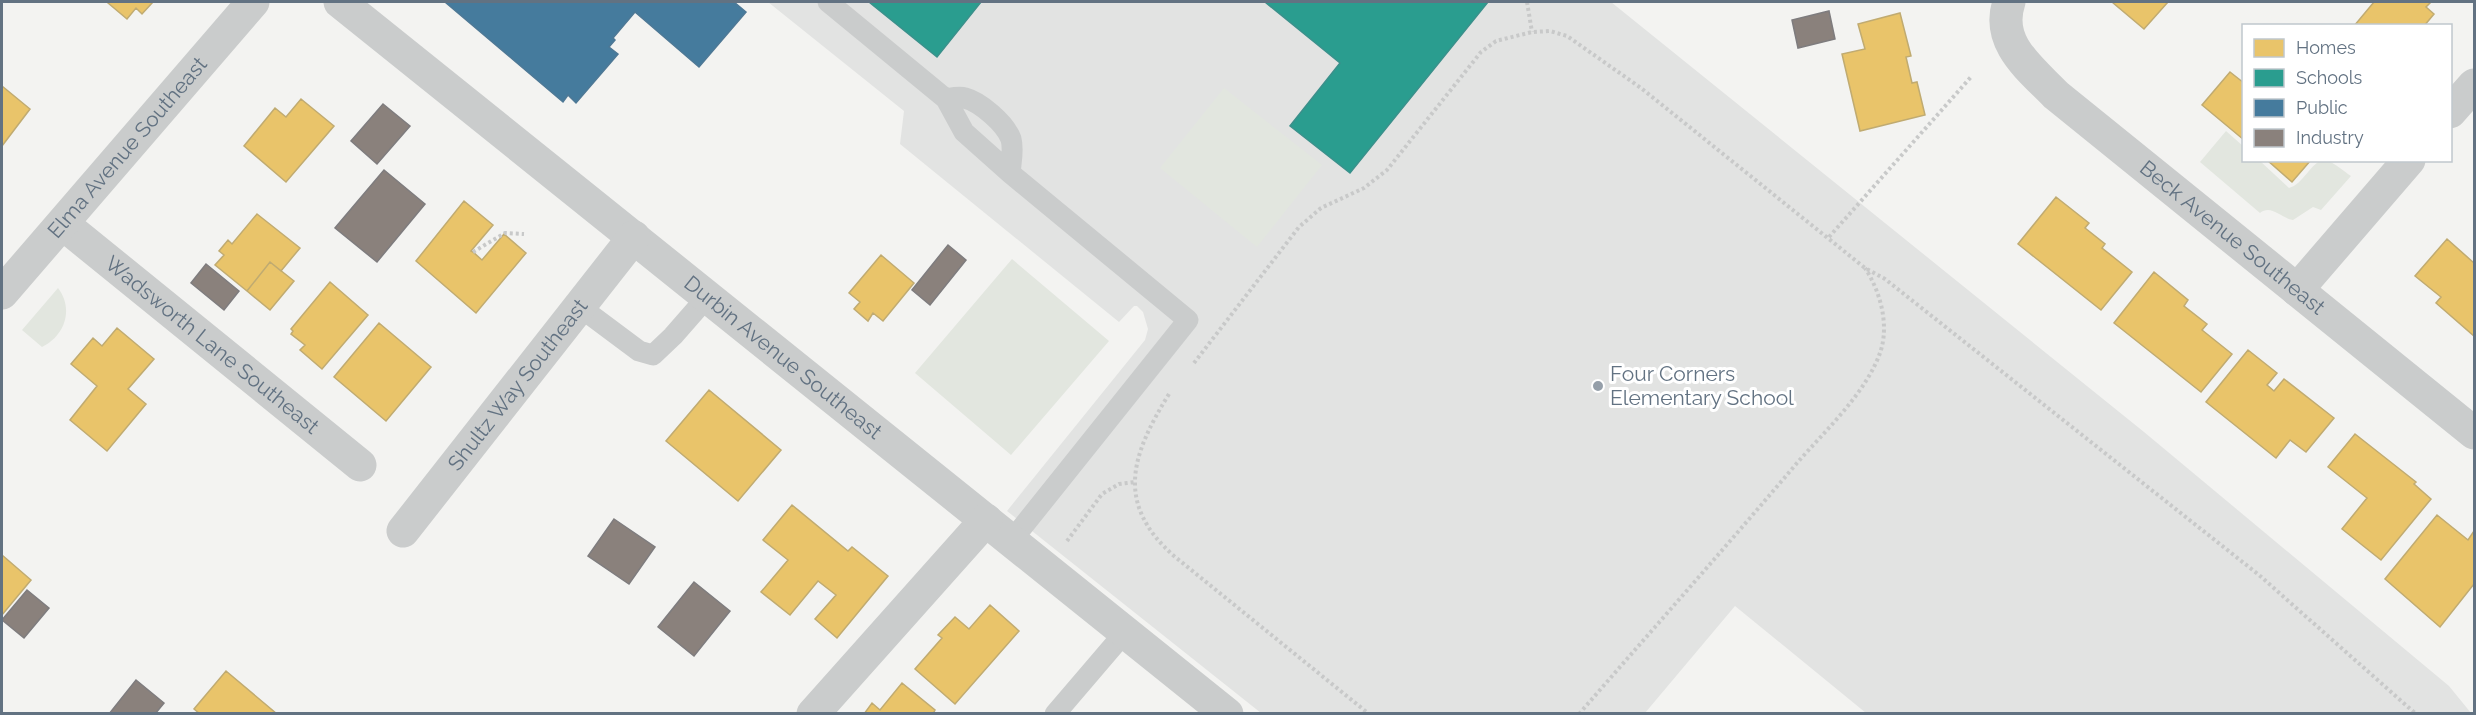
<svg xmlns="http://www.w3.org/2000/svg" width="2476" height="715" viewBox="0 0 2476 715" font-family="Raleway,sans-serif">
  <style>
    .built { fill: #e2e3e2 }
    .green { fill: #e2e6df }
    .homes { fill: #e9c46a; stroke: #c0ab71; stroke-width: 1.5 }
    .schools { fill: #2a9d8f; stroke: #3b908b; stroke-width: 1.5 }
    .public { fill: #457b9d; stroke: #4e7895; stroke-width: 1.5 }
    .industry { fill: #8a817c; stroke: #7e7c7e; stroke-width: 1.5 }
    .lines { fill: none; stroke-linecap: round; stroke-linejoin: round }
    .path { stroke: #c8c9c9; stroke-width: 4; stroke-dasharray: 3 3; stroke-linecap: butt }
    .lane { stroke: #cacccc; stroke-width: 21 }
    .street { stroke: #cacccc; stroke-width: 33 }
    .poi-dot { fill: #959fa9; stroke: #fff; stroke-width: 2 }
    .labels { text-anchor: middle; stroke-width: 6; stroke-linejoin: round; paint-order: stroke }
    .street-label { font-size: 21px; fill: #627282; stroke: #fff }
    .poi-label { font-size: 21px; fill: #627282; stroke: #fff; text-anchor: start }
  </style>
  <rect width="100%" height="100%" fill="#f3f3f1"/>
  <path class="built" d="M 768,2 L 1611,2 L 2144,432 L 2449,686 L 2471,713 L 1866,713 L 1735,606 L 1645,713 L 1261,713 L 1007,511 L 1145,340 L 1148,329 L 1143,312 L 1137,306 L 1134,306 L 1119,322 L 900,144 L 904,111 Z"/>
  <path class="green" d="M 1224,88 L 1322,165 L 1257,247 L 1160,168 Z
    M 2226,131 L 2243,146 L 2244,160 L 2260,161 L 2289,188 C 2304,185 2313,157 2326,161 C 2335,162 2344,172 2351,176 L 2321,210 L 2313,207 L 2293,220 C 2281,218 2271,204 2260,213 L 2200,162 Z
    M 1012,259 L 1109,341 L 1011,455 L 915,373 Z
    M 58,288 C 74,309 65,336 42,347 L 22,330 Z"/>
  <path class="homes" d="M 109,2 L 153,2 L 142,14 L 136,8 L 127,19 L 108,3 Z
    M 2112,2 L 2168,2 L 2144,29 Z
    M 2374,2 L 2431,2 L 2426,7 L 2434,14 L 2424,26 L 2354,26 Z
    M 1900,13 L 1911,56 L 1906,57 L 1912,83 L 1917,82 L 1925,115 L 1860,131 L 1842,54 L 1865,49 L 1858,24 Z
    M 2230,72 L 2244,83 L 2244,140 L 2202,105 Z
    M 2,86 L 30,109 L 2,146 Z
    M 301,99 L 334,126 L 286,182 L 244,146 L 275,108 L 286,117 Z
    M 2267,160 L 2311,160 L 2292,182 Z
    M 2056,197 L 2089,223 L 2085,228 L 2105,244 L 2102,248 L 2132,272 L 2101,310 L 2018,244 Z
    M 464,201 L 493,225 L 471,251 L 473,252 L 482,260 L 504,234 L 526,253 L 476,313 L 416,261 Z
    M 257,214 L 300,248 L 281,271 L 270,262 L 247,291 L 215,265 L 224,255 L 219,251 L 228,240 L 232,244 Z
    M 2447,239 L 2474,263 L 2474,336 L 2436,303 L 2441,297 L 2415,276 Z
    M 881,255 L 914,283 L 883,321 L 873,313 L 868,321 L 854,309 L 860,302 L 849,293 Z
    M 270,262 L 294,281 L 270,310 L 247,291 Z
    M 2154,272 L 2188,300 L 2184,306 L 2207,324 L 2202,330 L 2232,354 L 2201,392 L 2114,323 Z
    M 330,282 L 368,315 L 322,369 L 300,350 L 305,345 L 291,334 L 293,331 L 291,329 Z
    M 379,323 L 431,367 L 386,421 L 334,377 Z
    M 117,328 L 154,359 L 128,389 L 146,404 L 107,451 L 70,420 L 97,386 L 71,364 L 93,338 L 102,346 Z
    M 2248,350 L 2277,373 L 2267,385 L 2274,391 L 2284,379 L 2334,418 L 2306,452 L 2290,440 L 2276,458 L 2206,402 Z
    M 709,390 L 781,450 L 738,501 L 666,441 Z
    M 2355,434 L 2416,482 L 2414,484 L 2431,499 L 2381,560 L 2342,529 L 2367,498 L 2328,467 Z
    M 792,505 L 848,551 L 852,547 L 888,576 L 837,638 L 815,619 L 836,595 L 818,581 L 790,615 L 761,592 L 788,560 L 763,540 Z
    M 2437,515 L 2468,540 L 2474,531 L 2474,584 L 2440,627 L 2385,579 Z
    M 2,555 L 31,580 L 2,615 Z
    M 990,605 L 1019,631 L 955,704 L 915,669 L 942,638 L 938,635 L 955,617 L 969,629 Z
    M 226,671 L 277,714 L 200,714 L 194,709 Z
    M 902,683 L 935,710 L 933,714 L 864,714 L 872,703 L 880,710 Z"/>
  <path class="schools" d="M 869,2 L 981,2 L 937,57 Z
    M 1265,2 L 1488,2 L 1350,173 L 1290,126 L 1340,63 Z"/>
  <path class="public" d="M 445,2 L 734,2 L 746,12 L 699,67 L 635,12 L 613,38 L 615,40 L 609,47 L 618,54 L 576,103 L 568,95 L 563,102 Z"/>
  <path class="industry" d="M 1829,11 L 1835,39 L 1798,48 L 1792,20 Z
    M 383,104 L 410,126 L 377,164 L 351,141 Z
    M 384,170 L 425,204 L 377,262 L 335,228 Z
    M 948,245 L 966,260 L 930,305 L 912,290 Z
    M 206,264 L 239,291 L 224,310 L 191,283 Z
    M 614,519 L 655,547 L 629,584 L 588,556 Z
    M 694,582 L 730,611 L 694,656 L 658,627 Z
    M 27,590 L 49,608 L 24,638 L 2,620 Z
    M 136,680 L 164,703 L 155,714 L 109,714 Z"/>
  <g class="lines">
    <path class="path" d="M 1527,2 L 1532,32
      M 1829,237 L 1971,77
      M 473,252 L 505,233 L 524,234
      M 1194,363 L 1299,227 L 1321,208 L 1364,188 L 1387,170 L 1481,52 L 1496,41 L 1532,32 L 1550,31 L 1567,36 L 1641,88 L 1865,268 L 1885,279 L 2259,575 L 2416,714
      M 1169,394 C 1132,454 1114,503 1174,556 L 1369,714
      M 1067,541 L 1102,494 L 1119,484 L 1135,482
      M 1579,714 C 1652,630 1725,548 1797,463 C 1825,431 1868,391 1881,350 C 1889,323 1880,291 1865,268"/>
    <path class="lane" d="M 828,2 L 946,99 L 964,132 L 1010,173 L 1188,320 L 1012,540
      M 946,99 C 952,98 959,96 965,98 C 980,102 1005,123 1011,139 C 1014,150 1011,162 1010,173
      M 580,307 L 639,351 L 653,355 L 673,336 L 708,296
      M 1055,714 L 1126,631"/>
    <g class="street">
      <path id="s1" d="M 340,2 L 1227,714"/>
      <path id="s2" d="M 2009,2 C 1995,43 2031,69 2056,95 L 2474,433"/>
      <path d="M 2450,112 L 2474,85"/>
      <path id="s3" d="M 63,224 L 360,465"/>
      <path d="M 2297,290 L 2409,160"/>
      <path id="s4" d="M 2,293 L 253,2"/>
      <path id="s5" d="M 403,531 L 634,237"/>
      <path d="M 813,714 L 986,520"/>
    </g>
  </g>
  <circle class="poi-dot" cx="1598" cy="386" r="6"/>
  <g class="labels">
    <g class="street-label">
      <text dy="7" stroke="none"><textPath href="#s4" startOffset="192">Elma Avenue Southeast</textPath></text>
      <text dy="7" stroke="none"><textPath href="#s2" startOffset="338">Beck Avenue Southeast</textPath></text>
      <text dy="7" stroke="none"><textPath href="#s3" startOffset="192">Wadsworth Lane Southeast</textPath></text>
      <text dy="7" stroke="none"><textPath href="#s1" startOffset="568">Durbin Avenue Southeast</textPath></text>
      <text dy="7" stroke="none"><textPath href="#s5" startOffset="186">Shultz Way Southeast</textPath></text>
    </g>
    <g class="poi-label">
      <text x="1610" y="381">Four Corners<tspan x="1610" dy="24">Elementary School</tspan></text>
    </g>
  </g>
  <rect width="2476" height="715" fill="none" stroke="#627282" stroke-width="6"/>
  <rect x="2242" y="24" width="210" height="138" fill="#ffffff" stroke="#c0c7cd" stroke-width="1.5"/>
  <rect x="2254" y="39" width="30" height="18" fill="#e9c46a" stroke="#c0c7cd" stroke-width="1.5"/>
  <text x="2296" y="54" font-size="18" fill="#627282">Homes</text>
  <rect x="2254" y="69" width="30" height="18" fill="#2a9d8f" stroke="#c0c7cd" stroke-width="1.5"/>
  <text x="2296" y="84" font-size="18" fill="#627282">Schools</text>
  <rect x="2254" y="99" width="30" height="18" fill="#457b9d" stroke="#c0c7cd" stroke-width="1.5"/>
  <text x="2296" y="114" font-size="18" fill="#627282">Public</text>
  <rect x="2254" y="129" width="30" height="18" fill="#8a817c" stroke="#c0c7cd" stroke-width="1.5"/>
  <text x="2296" y="144" font-size="18" fill="#627282">Industry</text>
</svg>
